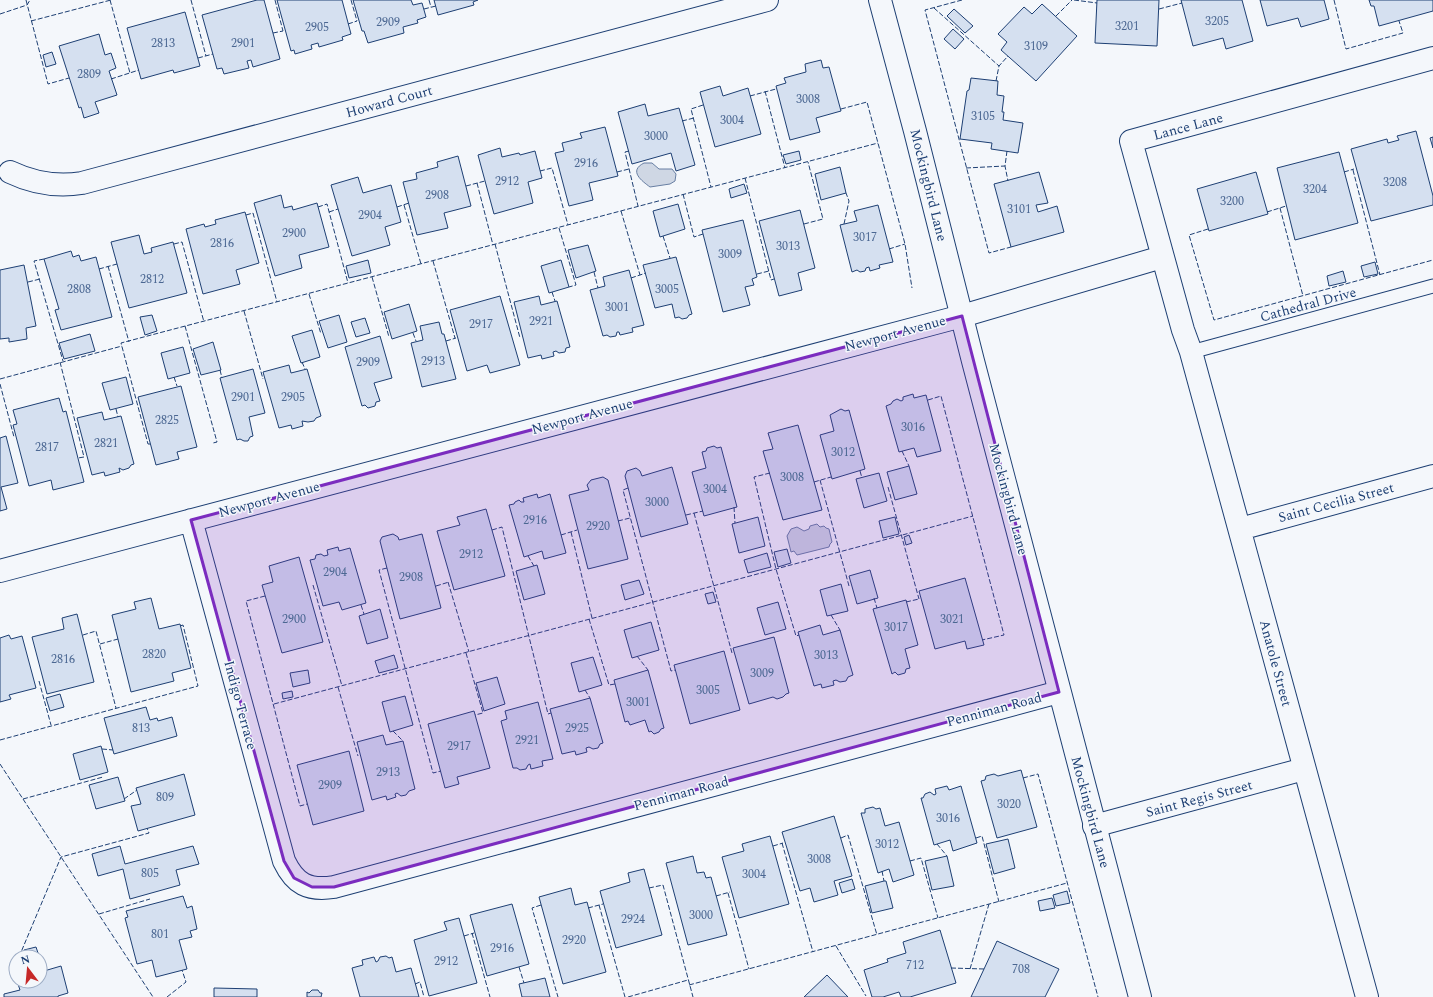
<svg xmlns="http://www.w3.org/2000/svg" width="1433" height="997" viewBox="0 0 1433 997" font-family="Spectral,serif">
  <style>
    .water { fill: #cfd7e4; stroke: #687fa3 }
    .building { fill: #d5e0f0; stroke: #1d3f73 }
    .lines { fill: none; stroke-linecap: round; stroke-linejoin: round }
    .lane-casing { stroke: #1d3f73; stroke-width: 15 }
    .street-casing { stroke: #1d3f73; stroke-width: 24 }
    .secondary-casing { stroke: #1d3f73; stroke-width: 24 }
    .lane { stroke: #f4f7fb; stroke-width: 13 }
    .street { stroke: #f4f7fb; stroke-width: 22 }
    .secondary { stroke: #f4f7fb; stroke-width: 22 }
    .fence { stroke: #1d3f73; stroke-width: 1; stroke-dasharray: 5 2; stroke-linecap: butt }
    .marked { fill: #7b2cbf; fill-opacity: 0.2; stroke: #7b2cbf; stroke-width: 3; stroke-linejoin: round }
    .labels { text-anchor: middle; stroke-width: 3; stroke-linejoin: round; paint-order: stroke }
    .number-label { font-size: 12px; fill: #4b6792 }
    .street-label { font-size: 14px; fill: #1d3f73; stroke: #f4f7fb }
  </style>
  <rect width="100%" height="100%" fill="#f4f7fb"/>
  <path class="water" d="M 644,163 L 652,163 L 659,169 L 672,169 L 676,174 L 675,181 L 670,184 L 650,187 C 642,181 628,171 644,163 Z
    M 817,524 L 820,527 L 824,526 L 826,528 L 829,529 L 832,542 L 830,544 L 829,547 L 797,555 L 794,551 L 791,552 L 787,536 L 791,529 L 797,527 L 804,531 L 809,529 L 810,526 Z"/>
  <path class="building" d="M 257,0 L 264,0 L 280,59 L 253,67 L 251,60 L 247,61 L 249,68 L 224,74 L 222,68 L 217,69 L 202,15 Z
    M 277,0 L 342,0 L 351,34 L 342,37 L 343,40 L 319,47 L 318,43 L 311,45 L 312,49 L 295,54 L 294,50 L 291,51 Z
    M 353,0 L 411,0 L 413,5 L 422,3 L 426,17 L 417,20 L 418,23 L 403,27 L 404,33 L 368,43 L 364,31 L 362,31 Z
    M 434,0 L 478,0 L 473,2 L 474,5 L 438,15 Z
    M 1097,0 L 1159,0 L 1157,46 L 1095,43 Z
    M 1181,0 L 1242,0 L 1253,41 L 1226,49 L 1223,38 L 1193,46 Z
    M 1260,0 L 1324,0 L 1329,19 L 1301,27 L 1298,18 L 1267,26 Z
    M 1369,0 L 1433,0 L 1433,11 L 1379,26 L 1374,6 L 1371,6 Z
    M 1042,4 L 1077,36 L 1036,81 L 1001,50 L 1007,42 L 998,34 L 1024,7 L 1032,14 Z
    M 954,9 L 973,26 L 965,33 L 947,16 Z
    M 185,12 L 200,66 L 174,73 L 173,70 L 141,79 L 127,28 Z
    M 953,29 L 964,39 L 955,49 L 944,39 Z
    M 99,34 L 105,55 L 111,53 L 116,68 L 109,71 L 117,95 L 95,102 L 99,113 L 84,118 L 81,107 L 79,108 L 59,46 Z
    M 52,52 L 56,64 L 46,67 L 43,55 Z
    M 821,60 L 823,68 L 829,67 L 841,111 L 816,118 L 820,132 L 790,140 L 776,86 L 786,83 L 784,78 L 806,72 L 805,64 Z
    M 971,78 L 998,81 L 997,95 L 1004,96 L 1002,112 L 1004,112 L 1003,120 L 1023,123 L 1018,153 L 991,149 L 992,143 L 960,139 L 967,91 L 969,90 Z
    M 720,86 L 723,96 L 748,88 L 761,134 L 715,147 L 700,92 Z
    M 645,104 L 648,116 L 679,108 L 695,165 L 676,171 L 671,153 L 632,164 L 618,112 Z
    M 605,127 L 618,176 L 589,183 L 593,200 L 569,206 L 555,153 L 564,151 L 562,143 L 582,138 L 580,133 Z
    M 1416,131 L 1433,196 L 1433,205 L 1371,221 L 1351,149 L 1387,139 L 1388,143 L 1399,140 L 1397,136 Z
    M 1433,137 L 1433,148 L 1430,138 Z
    M 500,148 L 502,157 L 519,153 L 520,155 L 535,151 L 542,178 L 528,182 L 533,203 L 494,214 L 478,155 Z
    M 799,151 L 801,160 L 786,164 L 783,155 Z
    M 1339,152 L 1358,223 L 1295,240 L 1277,168 Z
    M 458,156 L 471,206 L 444,213 L 448,228 L 417,235 L 403,182 L 417,179 L 416,173 L 438,167 L 437,162 Z
    M 840,167 L 846,193 L 821,200 L 815,174 Z
    M 1039,172 L 1048,203 L 1036,205 L 1038,212 L 1057,206 L 1064,232 L 1011,247 L 994,184 Z
    M 1256,172 L 1268,214 L 1209,231 L 1197,189 Z
    M 358,177 L 363,193 L 391,185 L 401,222 L 385,227 L 390,245 L 352,256 L 331,185 Z
    M 744,184 L 747,193 L 731,198 L 729,189 Z
    M 281,195 L 284,208 L 292,206 L 293,210 L 317,203 L 329,247 L 299,255 L 302,268 L 275,276 L 254,203 Z
    M 678,204 L 685,229 L 660,237 L 653,211 Z
    M 878,205 L 893,262 L 879,265 L 880,268 L 870,271 L 869,267 L 866,268 L 865,271 L 860,272 L 857,270 L 852,272 L 840,225 L 857,221 L 854,211 Z
    M 800,210 L 815,268 L 798,273 L 802,290 L 779,296 L 759,221 Z
    M 245,212 L 259,263 L 236,270 L 240,284 L 203,294 L 186,229 L 204,224 L 205,227 L 216,224 L 215,220 Z
    M 743,220 L 757,277 L 752,279 L 754,285 L 745,287 L 750,305 L 723,312 L 702,230 Z
    M 139,235 L 144,254 L 152,252 L 151,248 L 173,242 L 187,293 L 129,308 L 111,242 Z
    M 588,245 L 596,271 L 576,278 L 568,250 Z
    M 71,251 L 73,257 L 79,255 L 81,261 L 96,257 L 112,317 L 61,330 L 55,310 L 59,309 L 44,259 Z
    M 676,257 L 692,314 L 689,315 L 687,318 L 682,319 L 679,317 L 675,318 L 672,304 L 655,308 L 643,265 Z
    M 368,260 L 371,273 L 349,278 L 346,266 Z
    M 561,260 L 569,287 L 549,293 L 541,266 Z
    M 1375,262 L 1378,274 L 1364,277 L 1361,266 Z
    M 24,265 L 36,326 L 26,328 L 27,339 L 9,342 L 9,338 L 0,339 L 0,270 Z
    M 629,270 L 644,325 L 632,328 L 633,332 L 620,335 L 619,332 L 617,332 L 616,336 L 610,337 L 607,335 L 603,336 L 590,290 L 605,286 L 603,277 Z
    M 1343,271 L 1346,282 L 1329,286 L 1327,276 Z
    M 500,296 L 520,365 L 490,373 L 487,365 L 467,371 L 450,310 Z
    M 539,296 L 541,305 L 557,301 L 570,347 L 566,348 L 565,352 L 559,353 L 556,351 L 553,352 L 554,356 L 542,359 L 541,355 L 528,358 L 514,302 Z
    M 409,304 L 417,331 L 392,339 L 384,312 Z
    M 152,315 L 157,331 L 145,335 L 140,317 Z
    M 339,315 L 347,342 L 328,348 L 319,321 Z
    M 365,318 L 370,333 L 356,337 L 351,322 Z
    M 439,322 L 442,334 L 444,334 L 456,379 L 422,387 L 411,343 L 423,340 L 420,326 Z
    M 312,330 L 320,357 L 301,363 L 292,336 Z
    M 90,334 L 95,351 L 64,359 L 59,343 Z
    M 380,336 L 392,378 L 374,383 L 380,401 L 376,402 L 375,406 L 368,408 L 365,405 L 362,406 L 345,347 Z
    M 213,342 L 221,370 L 201,375 L 193,349 Z
    M 183,347 L 190,373 L 168,379 L 161,353 Z
    M 289,365 L 291,373 L 307,369 L 321,416 L 316,418 L 314,421 L 308,422 L 302,421 L 303,426 L 292,429 L 291,425 L 279,428 L 263,372 Z
    M 253,369 L 265,413 L 249,417 L 253,436 L 250,437 L 248,441 L 244,441 L 240,439 L 237,440 L 220,378 Z
    M 126,377 L 133,404 L 110,410 L 102,383 Z
    M 181,386 L 197,447 L 177,452 L 179,459 L 156,465 L 138,397 Z
    M 913,394 L 914,398 L 926,395 L 941,451 L 917,457 L 914,448 L 899,452 L 886,406 L 891,404 L 893,401 L 897,399 L 901,401 L 903,400 L 903,397 Z
    M 59,398 L 63,412 L 66,411 L 84,482 L 53,490 L 51,480 L 29,486 L 13,425 L 17,424 L 13,410 Z
    M 841,409 L 845,411 L 849,410 L 865,469 L 832,479 L 820,435 L 834,431 L 830,415 Z
    M 102,412 L 104,420 L 121,416 L 134,464 L 131,465 L 129,468 L 123,470 L 119,468 L 120,472 L 105,476 L 104,472 L 92,475 L 77,418 Z
    M 798,425 L 822,510 L 783,520 L 763,451 L 773,449 L 768,433 Z
    M 6,436 L 18,483 L 1,487 L 7,509 L 0,511 L 0,438 Z
    M 714,446 L 717,448 L 721,447 L 737,507 L 704,516 L 692,472 L 706,468 L 702,452 L 706,451 L 707,448 Z
    M 909,466 L 917,494 L 895,500 L 887,472 Z
    M 672,467 L 688,524 L 641,537 L 625,476 L 627,471 L 636,468 L 640,471 L 642,476 Z
    M 879,473 L 887,501 L 864,508 L 856,479 Z
    M 603,477 L 608,480 L 628,559 L 588,569 L 569,495 L 589,490 L 587,485 L 591,480 Z
    M 537,494 L 538,498 L 550,494 L 566,553 L 544,559 L 542,551 L 524,557 L 509,505 L 514,504 L 515,502 L 519,500 L 521,502 L 524,502 L 523,498 Z
    M 486,509 L 505,576 L 454,590 L 437,531 L 460,525 L 457,517 Z
    M 758,517 L 765,546 L 739,553 L 732,524 Z
    M 895,517 L 899,534 L 883,538 L 879,521 Z
    M 393,534 L 398,537 L 399,540 L 422,534 L 441,608 L 400,619 L 380,541 L 382,537 Z
    M 909,535 L 912,543 L 906,545 L 904,537 Z
    M 338,547 L 339,551 L 350,548 L 366,603 L 342,610 L 339,602 L 323,606 L 310,560 L 315,559 L 316,555 L 321,554 L 324,556 L 328,555 L 327,550 Z
    M 787,549 L 791,563 L 778,567 L 774,552 Z
    M 767,553 L 771,567 L 748,573 L 744,560 Z
    M 299,557 L 323,642 L 282,653 L 262,585 L 273,582 L 269,566 Z
    M 537,565 L 545,594 L 524,600 L 516,571 Z
    M 870,570 L 878,598 L 857,604 L 849,576 Z
    M 965,578 L 984,645 L 967,649 L 965,641 L 935,649 L 919,591 Z
    M 639,580 L 644,594 L 625,600 L 621,585 Z
    M 841,584 L 848,611 L 827,616 L 820,590 Z
    M 713,592 L 716,602 L 708,604 L 705,594 Z
    M 151,598 L 159,629 L 180,624 L 191,668 L 172,673 L 174,681 L 131,692 L 112,615 L 136,609 L 134,602 Z
    M 906,600 L 918,645 L 905,649 L 910,668 L 906,669 L 905,673 L 898,675 L 895,672 L 892,674 L 873,609 Z
    M 778,602 L 786,629 L 765,635 L 757,608 Z
    M 380,609 L 388,638 L 367,644 L 359,616 Z
    M 77,614 L 94,682 L 47,694 L 32,637 L 64,629 L 62,618 Z
    M 651,622 L 659,650 L 632,658 L 624,630 Z
    M 820,625 L 823,635 L 840,630 L 853,675 L 848,677 L 846,681 L 840,682 L 836,680 L 833,681 L 834,685 L 822,688 L 821,684 L 814,686 L 798,632 Z
    M 9,635 L 11,639 L 22,636 L 36,688 L 9,695 L 11,699 L 0,702 L 0,638 Z
    M 774,637 L 789,693 L 786,694 L 783,697 L 777,699 L 773,697 L 749,704 L 733,648 Z
    M 724,651 L 740,710 L 690,724 L 674,665 Z
    M 394,655 L 398,668 L 379,673 L 375,661 Z
    M 593,657 L 602,685 L 579,692 L 571,663 Z
    M 308,670 L 310,683 L 293,687 L 290,673 Z
    M 648,670 L 664,728 L 661,729 L 659,732 L 654,734 L 651,731 L 649,732 L 645,720 L 630,725 L 628,721 L 625,722 L 614,680 Z
    M 497,677 L 505,704 L 484,711 L 476,683 Z
    M 292,691 L 293,697 L 283,699 L 282,693 Z
    M 60,694 L 64,707 L 50,711 L 46,698 Z
    M 405,696 L 413,725 L 390,732 L 382,702 Z
    M 590,698 L 603,743 L 600,744 L 598,748 L 593,749 L 589,747 L 586,748 L 587,752 L 576,755 L 575,751 L 562,754 L 550,709 Z
    M 538,702 L 553,759 L 542,761 L 543,766 L 531,769 L 530,764 L 528,765 L 526,769 L 520,770 L 517,768 L 513,768 L 501,721 L 507,719 L 505,711 Z
    M 146,707 L 150,720 L 157,718 L 158,721 L 172,717 L 177,736 L 114,754 L 104,718 Z
    M 474,711 L 490,768 L 457,777 L 459,784 L 445,788 L 428,724 Z
    M 383,735 L 386,745 L 403,741 L 415,789 L 409,791 L 406,795 L 401,796 L 397,793 L 395,794 L 396,797 L 387,800 L 386,796 L 372,800 L 357,742 Z
    M 101,746 L 108,772 L 80,780 L 73,754 Z
    M 349,751 L 364,811 L 313,825 L 297,765 Z
    M 1021,770 L 1037,827 L 997,838 L 981,781 L 985,780 L 986,776 L 994,774 L 998,776 Z
    M 184,774 L 195,815 L 138,831 L 131,806 L 141,804 L 136,788 Z
    M 118,777 L 125,801 L 96,809 L 89,785 Z
    M 947,786 L 949,790 L 961,786 L 977,843 L 953,851 L 950,840 L 934,845 L 921,798 L 923,798 L 925,794 L 930,792 L 934,795 L 936,794 L 935,789 Z
    M 873,807 L 876,809 L 880,808 L 885,826 L 899,822 L 914,875 L 893,882 L 889,869 L 878,873 L 861,813 L 865,813 L 865,809 Z
    M 834,816 L 852,876 L 834,881 L 838,895 L 814,902 L 810,888 L 800,891 L 782,832 Z
    M 770,836 L 789,904 L 739,918 L 722,857 L 744,851 L 742,844 Z
    M 1008,839 L 1015,868 L 994,874 L 986,844 Z
    M 120,846 L 125,864 L 193,846 L 199,864 L 176,870 L 180,885 L 130,899 L 123,869 L 98,876 L 92,854 Z
    M 693,856 L 697,873 L 704,872 L 706,878 L 711,877 L 727,935 L 688,945 L 666,863 Z
    M 947,856 L 954,886 L 932,890 L 925,861 Z
    M 644,869 L 662,935 L 616,948 L 600,891 L 630,882 L 628,873 Z
    M 852,879 L 855,889 L 842,893 L 839,883 Z
    M 884,881 L 886,881 L 893,908 L 872,913 L 865,886 Z
    M 571,888 L 575,905 L 587,902 L 606,972 L 563,984 L 539,897 Z
    M 1067,891 L 1070,903 L 1056,906 L 1053,895 Z
    M 183,896 L 187,908 L 192,906 L 197,929 L 190,931 L 192,937 L 179,940 L 187,969 L 156,977 L 152,960 L 137,964 L 125,918 L 128,917 L 126,911 Z
    M 1052,898 L 1055,908 L 1040,911 L 1038,901 Z
    M 512,904 L 529,964 L 487,976 L 470,915 Z
    M 459,918 L 477,983 L 429,996 L 414,940 L 447,930 L 444,922 Z
    M 940,930 L 956,983 L 910,997 L 901,997 L 899,992 L 883,997 L 872,997 L 864,970 L 888,962 L 887,959 L 906,953 L 903,942 Z
    M 997,941 L 1059,969 L 1045,997 L 971,997 Z
    M 36,947 L 38,953 L 26,957 L 24,950 Z
    M 386,956 L 389,958 L 392,957 L 396,972 L 411,968 L 419,997 L 360,997 L 352,968 L 363,965 L 362,960 L 374,957 L 376,962 L 378,961 L 380,957 Z
    M 40,958 L 44,971 L 61,966 L 68,993 L 58,996 L 58,997 L 4,997 L 4,994 L 20,990 L 17,981 L 40,981 Z
    M 12,962 L 16,962 L 16,976 Z
    M 827,975 L 848,997 L 804,997 Z
    M 545,978 L 550,997 L 522,997 L 519,984 Z
    M 214,988 L 257,989 L 257,997 L 214,997 Z
    M 312,990 L 318,990 L 320,993 L 322,993 L 321,997 L 307,997 L 307,992 L 309,993 Z"/>
  <g class="lines">
    <g class="lane-casing">
      <path id="lane" d="M 1191,352 L 1433,286"/>
    </g>
    <g class="street-casing">
      <path id="street" d="M 10,172 C 33,183 57,187 82,183 L 767,0
        M 191,520 L 284,861 C 295,884 308,891 334,887 L 1059,692
        M 1240,529 L 1433,476
        M 0,571 L 962,316 L 1162,257
        M 1094,826 L 1304,769
        M 1367,997 L 1191,352 L 1183,330 L 1131,141 L 1433,58"/>
    </g>
    <g class="secondary-casing">
      <path id="secondary" d="M 880,0 L 915,131 L 973,361 L 1140,997"/>
    </g>
    <use href="#lane" class="lane"/>
    <use href="#street" class="street"/>
    <use href="#secondary" class="secondary"/>
    <path class="fence" d="M 26,0 L 48,84 L 69,78
      M 110,0 L 130,73
      M 191,0 L 206,56
      M 275,0 L 283,31
      M 351,0 L 357,21
      M 429,0 L 431,7
      M 962,0 L 925,10 L 989,253 L 1011,247
      M 1074,0 L 1097,3
      M 1334,0 L 1346,49 L 1403,33 L 1399,21
      M 934,8 L 999,66
      M 424,9 L 436,6
      M 1159,9 L 1182,3
      M 0,14 L 27,5 L 30,0
      M 1056,16 L 1072,0
      M 31,21 L 111,0
      M 348,24 L 357,21
      M 273,33 L 283,31
      M 198,58 L 213,54
      M 111,79 L 139,70
      M 996,81 L 999,66 L 1008,56
      M 765,91 L 785,168
      M 750,96 L 776,89
      M 703,105 L 691,109 L 711,187
      M 841,109 L 867,102 L 905,244 L 912,288
      M 682,121 L 694,118
      M 629,151 L 625,152 L 638,206
      M 1007,151 L 1005,166 L 1008,181
      M 966,168 L 1005,166
      M 1353,170 L 1380,275
      M 540,171 L 552,168 L 568,225
      M 617,172 L 629,169
      M 1344,172 L 1354,169
      M 745,178 L 771,280 L 774,279
      M 477,183 L 493,245
      M 466,186 L 485,181
      M 683,194 L 694,237 L 703,234
      M 404,205 L 421,264
      M 318,207 L 327,204 L 348,283
      M 397,207 L 409,203
      M 1280,208 L 1303,296
      M 621,211 L 640,275
      M 329,212 L 338,209
      M 1267,212 L 1286,206
      M 246,215 L 253,213 L 277,302
      M 804,224 L 823,219 L 808,162
      M 844,224 L 849,201 L 846,193
      M 559,228 L 576,285 L 569,287
      M 1208,229 L 1189,235 L 1214,320 L 1433,260
      M 663,236 L 670,258
      M 174,244 L 182,242 L 204,322
      M 495,244 L 520,338
      M 889,249 L 905,244
      M 44,259 L 34,261 L 63,361
      M 433,261 L 455,338
      M 108,266 L 129,342
      M 99,269 L 117,264
      M 594,272 L 598,288
      M 757,274 L 769,271
      M 372,277 L 389,337
      M 631,278 L 646,273
      M 28,282 L 40,279
      M 552,292 L 555,301
      M 309,294 L 321,334
      M 244,311 L 263,379
      M 185,326 L 217,442 L 213,443
      M 413,333 L 416,341
      M 446,341 L 456,338
      M 60,362 L 84,457 L 78,458
      M 302,362 L 305,369
      M 220,370 L 222,378
      M 174,377 L 177,386
      M 0,379 L 122,346
      M 0,384 L 14,437
      M 928,400 L 941,396 L 1004,635 L 982,640
      M 116,409 L 118,417
      M 150,444 L 148,444 L 121,343 L 878,143
      M 902,451 L 909,466
      M 860,471 L 862,478
      M 770,473 L 754,477 L 776,569 L 796,636 L 799,635
      M 820,480 L 849,586
      M 814,482 L 831,477
      M 888,487 L 919,599
      M 628,488 L 623,490 L 671,671 L 675,670
      M 734,507 L 735,523
      M 694,513 L 732,653
      M 686,515 L 703,511
      M 618,521 L 630,518
      M 492,530 L 502,527 L 548,714 L 551,713
      M 571,532 L 592,618
      M 561,535 L 577,530
      M 528,556 L 534,566
      M 387,568 L 379,570 L 433,773 L 441,771
      M 448,582 L 469,652
      M 313,585 L 342,686
      M 436,586 L 449,582
      M 265,596 L 246,601 L 300,806 L 307,804
      M 874,598 L 877,608
      M 906,602 L 919,599
      M 361,605 L 364,614
      M 831,615 L 840,630
      M 589,619 L 609,685 L 615,684
      M 83,635 L 96,631 L 116,708
      M 100,644 L 118,639
      M 466,653 L 483,713 L 475,715
      M 637,656 L 648,670
      M 39,681 L 51,725
      M 338,687 L 358,756
      M 585,690 L 590,698
      M 274,704 L 973,516
      M 393,731 L 403,741
      M 0,740 L 198,686 L 183,625 L 180,626
      M 102,749 L 113,750
      M 0,764 L 153,997
      M 1023,778 L 1038,774 L 1098,997
      M 23,799 L 103,777
      M 124,799 L 137,790
      M 841,838 L 848,835 L 877,935
      M 976,838 L 982,836 L 999,902
      M 782,843 L 813,952
      M 937,844 L 947,856
      M 773,846 L 783,843
      M 910,861 L 921,858 L 938,918
      M 882,871 L 884,881
      M 649,888 L 663,885 L 693,997
      M 728,893 L 749,969
      M 716,896 L 730,892
      M 541,905 L 532,908 L 558,997
      M 599,905 L 625,997
      M 588,908 L 603,904
      M 99,914 L 150,899
      M 472,933 L 490,997
      M 464,936 L 474,933
      M 836,946 L 866,996
      M 19,957 L 61,857 L 149,833 L 147,828
      M 519,967 L 524,983
      M 951,968 L 984,969
      M 970,969 L 989,904
      M 415,984 L 420,982 L 424,997
      M 689,985 L 1067,883
      M 167,997 L 186,982 L 182,970
      M 628,997 L 688,980"/>
  </g>
  <path class="marked" d="M 962,316 L 1059,692 L 334,887 L 312,887 L 294,878 L 284,861 L 191,520 Z"/>
  <g class="labels">
    <g class="number-label">
      <text x="1217" y="25">3205</text>
      <text x="388" y="26">2909</text>
      <text x="1127" y="30">3201</text>
      <text x="317" y="31">2905</text>
      <text x="163" y="47">2813</text>
      <text x="243" y="47">2901</text>
      <text x="1036" y="50">3109</text>
      <text x="89" y="78">2809</text>
      <text x="808" y="103">3008</text>
      <text x="983" y="120">3105</text>
      <text x="732" y="124">3004</text>
      <text x="656" y="140">3000</text>
      <text x="586" y="167">2916</text>
      <text x="507" y="185">2912</text>
      <text x="1395" y="186">3208</text>
      <text x="1315" y="193">3204</text>
      <text x="437" y="199">2908</text>
      <text x="1232" y="205">3200</text>
      <text x="1019" y="213">3101</text>
      <text x="370" y="219">2904</text>
      <text x="294" y="237">2900</text>
      <text x="865" y="241">3017</text>
      <text x="222" y="247">2816</text>
      <text x="788" y="250">3013</text>
      <text x="730" y="258">3009</text>
      <text x="152" y="283">2812</text>
      <text x="79" y="293">2808</text>
      <text x="667" y="293">3005</text>
      <text x="617" y="311">3001</text>
      <text x="541" y="325">2921</text>
      <text x="481" y="328">2917</text>
      <text x="433" y="365">2913</text>
      <text x="368" y="366">2909</text>
      <text x="243" y="401">2901</text>
      <text x="293" y="401">2905</text>
      <text x="167" y="424">2825</text>
      <text x="913" y="431">3016</text>
      <text x="106" y="447">2821</text>
      <text x="47" y="451">2817</text>
      <text x="843" y="456">3012</text>
      <text x="792" y="481">3008</text>
      <text x="715" y="493">3004</text>
      <text x="657" y="506">3000</text>
      <text x="535" y="524">2916</text>
      <text x="598" y="530">2920</text>
      <text x="471" y="558">2912</text>
      <text x="335" y="576">2904</text>
      <text x="411" y="581">2908</text>
      <text x="294" y="623">2900</text>
      <text x="952" y="623">3021</text>
      <text x="896" y="631">3017</text>
      <text x="154" y="658">2820</text>
      <text x="826" y="659">3013</text>
      <text x="63" y="663">2816</text>
      <text x="762" y="677">3009</text>
      <text x="708" y="694">3005</text>
      <text x="638" y="706">3001</text>
      <text x="141" y="732">813</text>
      <text x="577" y="732">2925</text>
      <text x="527" y="744">2921</text>
      <text x="459" y="750">2917</text>
      <text x="388" y="776">2913</text>
      <text x="330" y="789">2909</text>
      <text x="165" y="801">809</text>
      <text x="1009" y="808">3020</text>
      <text x="948" y="822">3016</text>
      <text x="887" y="848">3012</text>
      <text x="819" y="863">3008</text>
      <text x="150" y="877">805</text>
      <text x="754" y="878">3004</text>
      <text x="701" y="919">3000</text>
      <text x="633" y="923">2924</text>
      <text x="160" y="938">801</text>
      <text x="574" y="944">2920</text>
      <text x="502" y="952">2916</text>
      <text x="446" y="965">2912</text>
      <text x="915" y="969">712</text>
      <text x="1021" y="973">708</text>
    </g>
    <g class="street-label">
      <text transform="translate(389 101) rotate(-15)" y="5">Howard Court</text>
      <text transform="translate(1188 126) rotate(-15)" y="5">Lance Lane</text>
      <text transform="translate(929 185) rotate(76)" y="5">Mockingbird Lane</text>
      <text transform="translate(1308 304) rotate(-15)" y="5">Cathedral Drive</text>
      <text transform="translate(895 333) rotate(-15)" y="5">Newport Avenue</text>
      <text transform="translate(582 416) rotate(-15)" y="5">Newport Avenue</text>
      <text transform="translate(269 499) rotate(-15)" y="5">Newport Avenue</text>
      <text transform="translate(1009 499) rotate(75)" y="5">Mockingbird Lane</text>
      <text transform="translate(1336 502) rotate(-15)" y="5">Saint Cecilia Street</text>
      <text transform="translate(1276 663) rotate(75)" y="5">Anatole Street</text>
      <text transform="translate(241 705) rotate(75)" y="5">Indigo Terrace</text>
      <text transform="translate(994 709) rotate(-15)" y="5">Penniman Road</text>
      <text transform="translate(681 793) rotate(-15)" y="5">Penniman Road</text>
      <text transform="translate(1199 798) rotate(-15)" y="5">Saint Regis Street</text>
      <text transform="translate(1091 812) rotate(75)" y="5">Mockingbird Lane</text>
    </g>
  </g>
  <g transform="translate(28 969) rotate(344)"><circle r="19" fill="#f4f7fb" stroke="#9eadc5"/>
  <path d="M0-3L7 15L0 10L-7 15Z" fill="#c62828"/>
  <text y="-6" font-size="11" font-weight="bold" text-anchor="middle" fill="#1d3f73">N</text>
  </g>
</svg>
